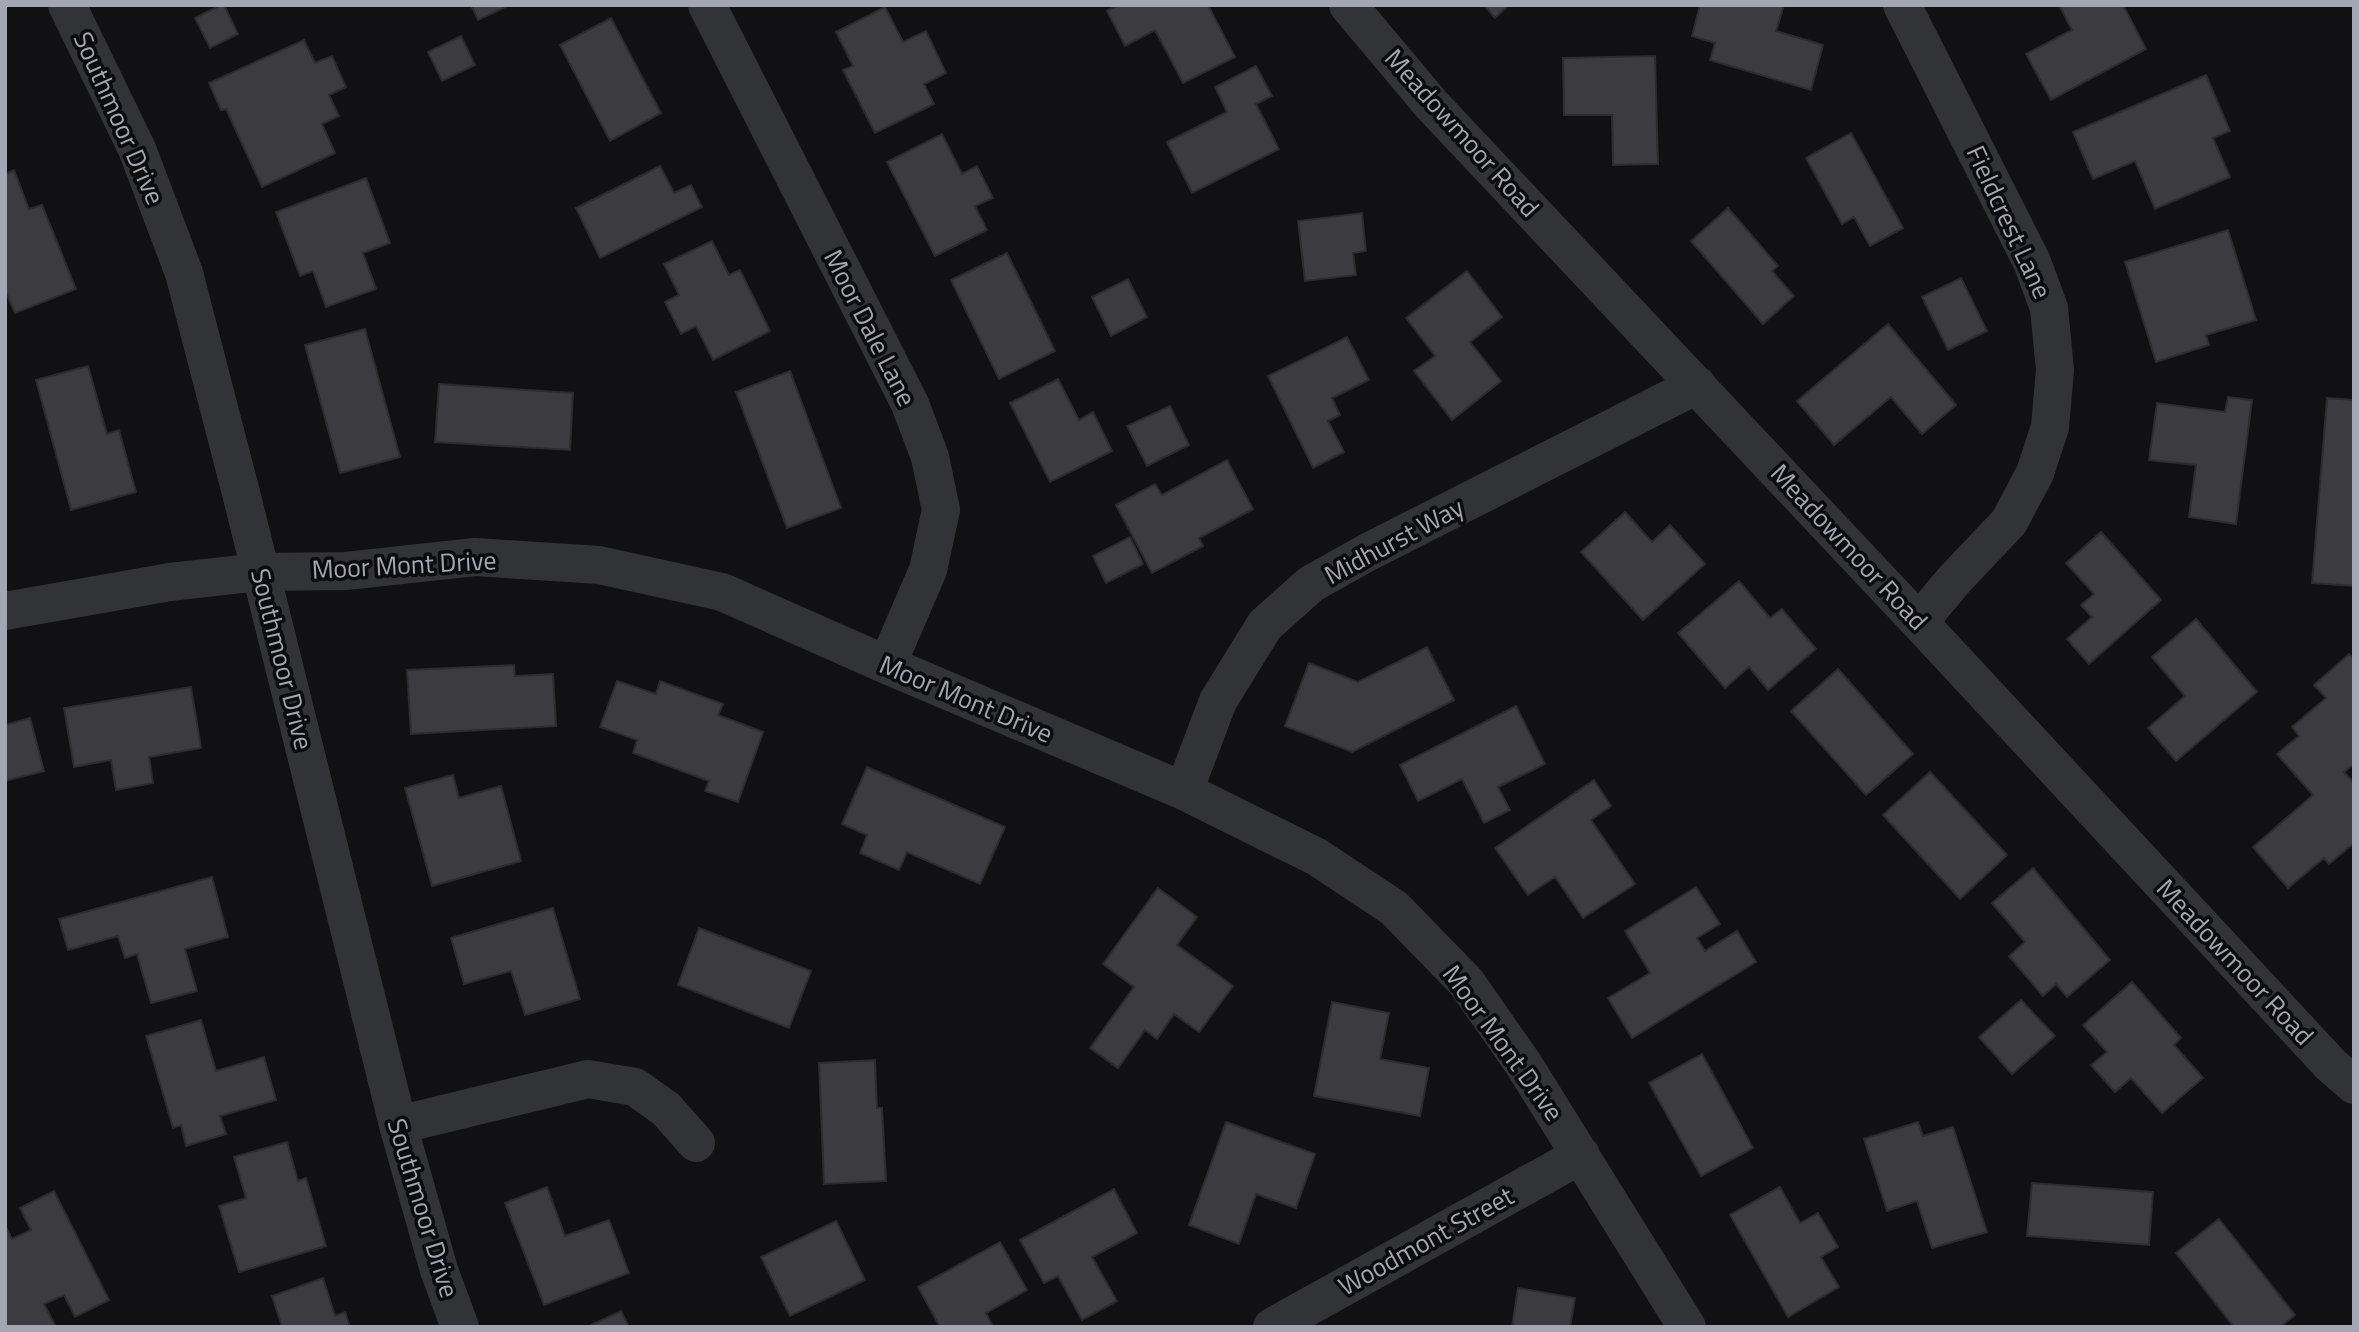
<svg xmlns="http://www.w3.org/2000/svg" width="2359" height="1332" viewBox="0 0 2359 1332" font-family="'Titillium Web',sans-serif">
  <style>
    .building { fill: #3b3b40; stroke: #2c2b2f; stroke-width: 2 }
    .lines { fill: none; stroke-linecap: round; stroke-linejoin: round }
    .street { stroke: #323337; stroke-width: 38 }
    .labels { text-anchor: middle; stroke-width: 7; stroke-linejoin: round; paint-order: stroke }
    .street-label { font-size: 26px; fill: #a3a6b3; stroke: #0c0c0e }
  </style>
  <rect width="100%" height="100%" fill="#111113"/>
  <path class="building" d="M 221,5 L 224,5 L 238,34 L 210,48 L 195,18 Z
    M 471,5 L 510,5 L 478,20 Z
    M 1118,5 L 1208,5 L 1235,57 L 1183,83 L 1155,30 L 1125,46 L 1107,11 Z
    M 1484,5 L 1509,5 L 1495,18 Z
    M 1700,5 L 1784,5 L 1776,31 L 1823,45 L 1811,90 L 1710,60 L 1715,43 L 1692,36 Z
    M 2059,5 L 2123,5 L 2146,49 L 2051,100 L 2026,54 L 2072,30 Z
    M 885,7 L 903,42 L 926,31 L 946,73 L 924,84 L 934,104 L 875,133 L 843,70 L 853,66 L 836,32 Z
    M 611,18 L 661,113 L 610,141 L 560,45 Z
    M 461,36 L 475,65 L 442,81 L 428,52 Z
    M 304,40 L 315,63 L 332,56 L 346,87 L 329,95 L 339,116 L 322,124 L 335,153 L 262,187 L 226,109 L 221,110 L 209,83 Z
    M 1655,56 L 1658,164 L 1613,165 L 1612,115 L 1564,115 L 1563,58 Z
    M 1256,66 L 1272,96 L 1256,104 L 1279,149 L 1192,193 L 1167,142 L 1227,112 L 1215,87 Z
    M 2206,75 L 2230,131 L 2213,138 L 2230,177 L 2155,209 L 2135,161 L 2093,179 L 2073,132 Z
    M 1851,133 L 1903,228 L 1870,246 L 1854,217 L 1842,224 L 1806,158 Z
    M 942,134 L 962,174 L 977,166 L 993,198 L 975,206 L 987,230 L 935,256 L 887,162 Z
    M 660,166 L 674,193 L 691,185 L 702,207 L 600,258 L 576,208 Z
    M 14,170 L 29,209 L 42,205 L 76,289 L 15,313 L 5,290 L 5,174 Z
    M 366,178 L 390,243 L 363,253 L 376,289 L 326,307 L 313,271 L 300,276 L 276,212 Z
    M 1728,208 L 1778,266 L 1772,271 L 1794,296 L 1763,324 L 1691,241 Z
    M 1362,213 L 1366,251 L 1353,253 L 1356,275 L 1305,281 L 1298,221 Z
    M 2228,230 L 2256,320 L 2206,335 L 2209,345 L 2156,362 L 2125,262 Z
    M 712,241 L 729,275 L 740,270 L 770,331 L 713,360 L 696,326 L 681,334 L 665,302 L 679,295 L 664,264 Z
    M 1007,253 L 1055,351 L 999,379 L 951,280 Z
    M 1467,271 L 1502,317 L 1470,342 L 1501,381 L 1452,420 L 1414,371 L 1435,356 L 1406,318 Z
    M 1961,278 L 1987,331 L 1948,350 L 1922,297 Z
    M 1128,279 L 1147,317 L 1111,336 L 1092,297 Z
    M 1888,324 L 1956,405 L 1922,434 L 1891,397 L 1834,445 L 1797,401 Z
    M 365,329 L 400,457 L 340,473 L 305,345 Z
    M 1347,337 L 1369,380 L 1332,398 L 1340,415 L 1328,421 L 1344,452 L 1313,468 L 1268,376 Z
    M 88,366 L 107,434 L 119,430 L 136,492 L 71,510 L 36,380 Z
    M 790,371 L 841,508 L 787,528 L 736,392 Z
    M 1058,379 L 1079,420 L 1093,412 L 1112,451 L 1050,482 L 1010,403 Z
    M 439,384 L 573,393 L 570,450 L 435,442 Z
    M 2228,397 L 2252,400 L 2236,524 L 2189,517 L 2196,465 L 2149,460 L 2157,403 L 2225,412 Z
    M 2327,398 L 2354,400 L 2354,586 L 2312,583 Z
    M 1170,406 L 1189,445 L 1147,466 L 1127,426 Z
    M 1227,460 L 1253,509 L 1199,538 L 1203,546 L 1152,573 L 1116,505 L 1155,484 L 1162,495 Z
    M 1625,512 L 1652,542 L 1670,525 L 1705,564 L 1643,620 L 1581,552 Z
    M 2101,532 L 2161,600 L 2089,664 L 2067,639 L 2092,617 L 2081,605 L 2094,594 L 2066,563 Z
    M 1130,537 L 1143,564 L 1106,583 L 1093,556 Z
    M 1739,581 L 1770,618 L 1782,609 L 1816,649 L 1768,690 L 1749,667 L 1725,688 L 1678,633 Z
    M 2196,619 L 2257,692 L 2176,761 L 2148,728 L 2185,696 L 2152,657 Z
    M 1427,647 L 1454,700 L 1352,752 L 1285,726 L 1309,663 L 1358,682 Z
    M 2349,654 L 2354,659 L 2354,764 L 2344,772 L 2354,783 L 2354,843 L 2329,864 L 2324,858 L 2288,888 L 2253,847 L 2313,795 L 2277,754 L 2299,736 L 2292,727 L 2326,698 L 2314,685 Z
    M 514,665 L 515,676 L 553,674 L 556,726 L 411,734 L 407,670 Z
    M 1838,669 L 1913,754 L 1866,795 L 1791,711 Z
    M 617,681 L 656,694 L 660,681 L 723,704 L 718,715 L 763,732 L 738,802 L 705,791 L 709,781 L 633,753 L 637,740 L 600,727 Z
    M 191,687 L 201,748 L 149,757 L 153,783 L 116,790 L 111,760 L 74,767 L 64,708 Z
    M 1516,706 L 1545,764 L 1498,787 L 1510,810 L 1484,823 L 1462,779 L 1418,801 L 1400,765 Z
    M 30,718 L 44,771 L 5,781 L 5,725 Z
    M 867,767 L 1005,827 L 980,884 L 907,852 L 899,870 L 860,853 L 867,835 L 842,824 Z
    M 1930,772 L 2007,855 L 1960,899 L 1883,815 Z
    M 453,775 L 459,798 L 501,786 L 521,861 L 432,886 L 405,788 Z
    M 1594,780 L 1611,806 L 1591,820 L 1635,884 L 1583,918 L 1555,877 L 1528,895 L 1495,848 Z
    M 2033,868 L 2110,960 L 2067,997 L 2056,984 L 2043,996 L 2009,956 L 2025,942 L 1992,903 Z
    M 212,877 L 228,937 L 185,949 L 197,991 L 151,1003 L 137,954 L 125,958 L 118,936 L 68,950 L 59,919 Z
    M 1696,887 L 1720,924 L 1697,938 L 1705,951 L 1737,931 L 1756,962 L 1632,1038 L 1608,998 L 1650,973 L 1625,931 Z
    M 1158,888 L 1197,917 L 1177,945 L 1233,986 L 1199,1032 L 1174,1014 L 1157,1039 L 1145,1030 L 1118,1068 L 1090,1048 L 1134,987 L 1103,964 Z
    M 553,908 L 580,999 L 525,1015 L 511,971 L 464,984 L 451,938 Z
    M 699,928 L 811,971 L 789,1028 L 678,985 Z
    M 2132,982 L 2181,1038 L 2174,1045 L 2203,1078 L 2162,1113 L 2131,1078 L 2115,1092 L 2091,1065 L 2107,1052 L 2083,1025 Z
    M 2021,1000 L 2055,1036 L 2012,1074 L 1979,1037 Z
    M 1332,1002 L 1389,1013 L 1380,1059 L 1429,1068 L 1420,1116 L 1314,1096 Z
    M 201,1020 L 216,1071 L 264,1057 L 276,1100 L 220,1116 L 226,1134 L 186,1146 L 181,1125 L 173,1128 L 146,1036 Z
    M 1702,1054 L 1753,1148 L 1701,1176 L 1649,1083 Z
    M 875,1060 L 877,1108 L 882,1108 L 886,1181 L 824,1184 L 819,1063 Z
    M 1226,1122 L 1315,1154 L 1296,1208 L 1256,1194 L 1239,1244 L 1189,1225 Z
    M 1918,1122 L 1923,1136 L 1953,1127 L 1987,1232 L 1932,1248 L 1917,1201 L 1887,1211 L 1864,1139 Z
    M 287,1142 L 298,1181 L 306,1178 L 326,1246 L 239,1272 L 219,1206 L 246,1198 L 234,1157 Z
    M 2032,1183 L 2153,1192 L 2149,1245 L 2027,1236 Z
    M 547,1187 L 565,1236 L 609,1220 L 629,1273 L 544,1305 L 505,1203 Z
    M 1780,1187 L 1800,1223 L 1818,1213 L 1838,1247 L 1821,1257 L 1839,1287 L 1788,1317 L 1730,1215 Z
    M 1114,1189 L 1137,1233 L 1092,1257 L 1117,1301 L 1082,1320 L 1058,1276 L 1044,1283 L 1020,1240 Z
    M 54,1191 L 109,1300 L 75,1317 L 64,1295 L 44,1304 L 56,1327 L 5,1327 L 5,1225 L 12,1239 L 31,1230 L 20,1208 Z
    M 2219,1219 L 2295,1315 L 2280,1327 L 2234,1327 L 2176,1253 Z
    M 836,1221 L 865,1280 L 790,1316 L 761,1257 Z
    M 1000,1242 L 1027,1290 L 986,1313 L 993,1327 L 940,1327 L 918,1287 Z
    M 323,1278 L 335,1316 L 345,1312 L 350,1327 L 282,1327 L 272,1296 Z
    M 1518,1288 L 1575,1298 L 1570,1327 L 1512,1327 Z
    M 621,1311 L 629,1327 L 587,1327 Z"/>
  <g class="lines">
    <path class="street" d="M 67,5 L 137,149 L 184,273 L 241,493 L 398,1125 L 439,1270 L 460,1327
      M 707,5 L 910,404 L 930,457 L 941,510 L 928,570 L 887,665
      M 1348,5 L 1431,104 L 1919,622 L 2331,1065 L 2354,1085
      M 1902,5 L 2032,262 L 2049,308 L 2055,370 L 2050,427 L 2035,473 L 2009,522 L 1954,580 L 1919,622
      M 5,611 L 170,582 L 260,572 L 346,571 L 475,557 L 599,565 L 722,592 L 887,665 L 1184,791 L 1317,857 L 1394,908 L 1466,982 L 1524,1065 L 1687,1327
      M 1184,791 L 1218,701 L 1265,625 L 1311,584 L 1368,552 L 1697,385
      M 398,1125 L 588,1079 L 635,1087 L 666,1109 L 696,1143
      M 1272,1327 L 1581,1155"/>
  </g>
  <g class="labels">
    <g class="street-label">
      <text transform="translate(119 118) rotate(66)" y="9">Southmoor Drive</text>
      <text transform="translate(1462 133) rotate(48)" y="9">Meadowmoor Road</text>
      <text transform="translate(2009 222) rotate(65)" y="9">Fieldcrest Lane</text>
      <text transform="translate(870 328) rotate(63)" y="9">Moor Dale Lane</text>
      <text transform="translate(1394 541) rotate(-28)" y="9">Midhurst Way</text>
      <text transform="translate(1849 547) rotate(47)" y="9">Meadowmoor Road</text>
      <text transform="translate(404 565) rotate(-3)" y="9">Moor Mont Drive</text>
      <text transform="translate(282 659) rotate(76)" y="9">Southmoor Drive</text>
      <text transform="translate(966 699) rotate(23)" y="9">Moor Mont Drive</text>
      <text transform="translate(2235 962) rotate(47)" y="9">Meadowmoor Road</text>
      <text transform="translate(1503 1043) rotate(54)" y="9">Moor Mont Drive</text>
      <text transform="translate(423 1208) rotate(73)" y="9">Southmoor Drive</text>
      <text transform="translate(1426 1241) rotate(-29)" y="9">Woodmont Street</text>
    </g>
  </g>
  <rect width="2359" height="1332" fill="none" stroke="#a3a6b3" stroke-width="14"/>
</svg>
